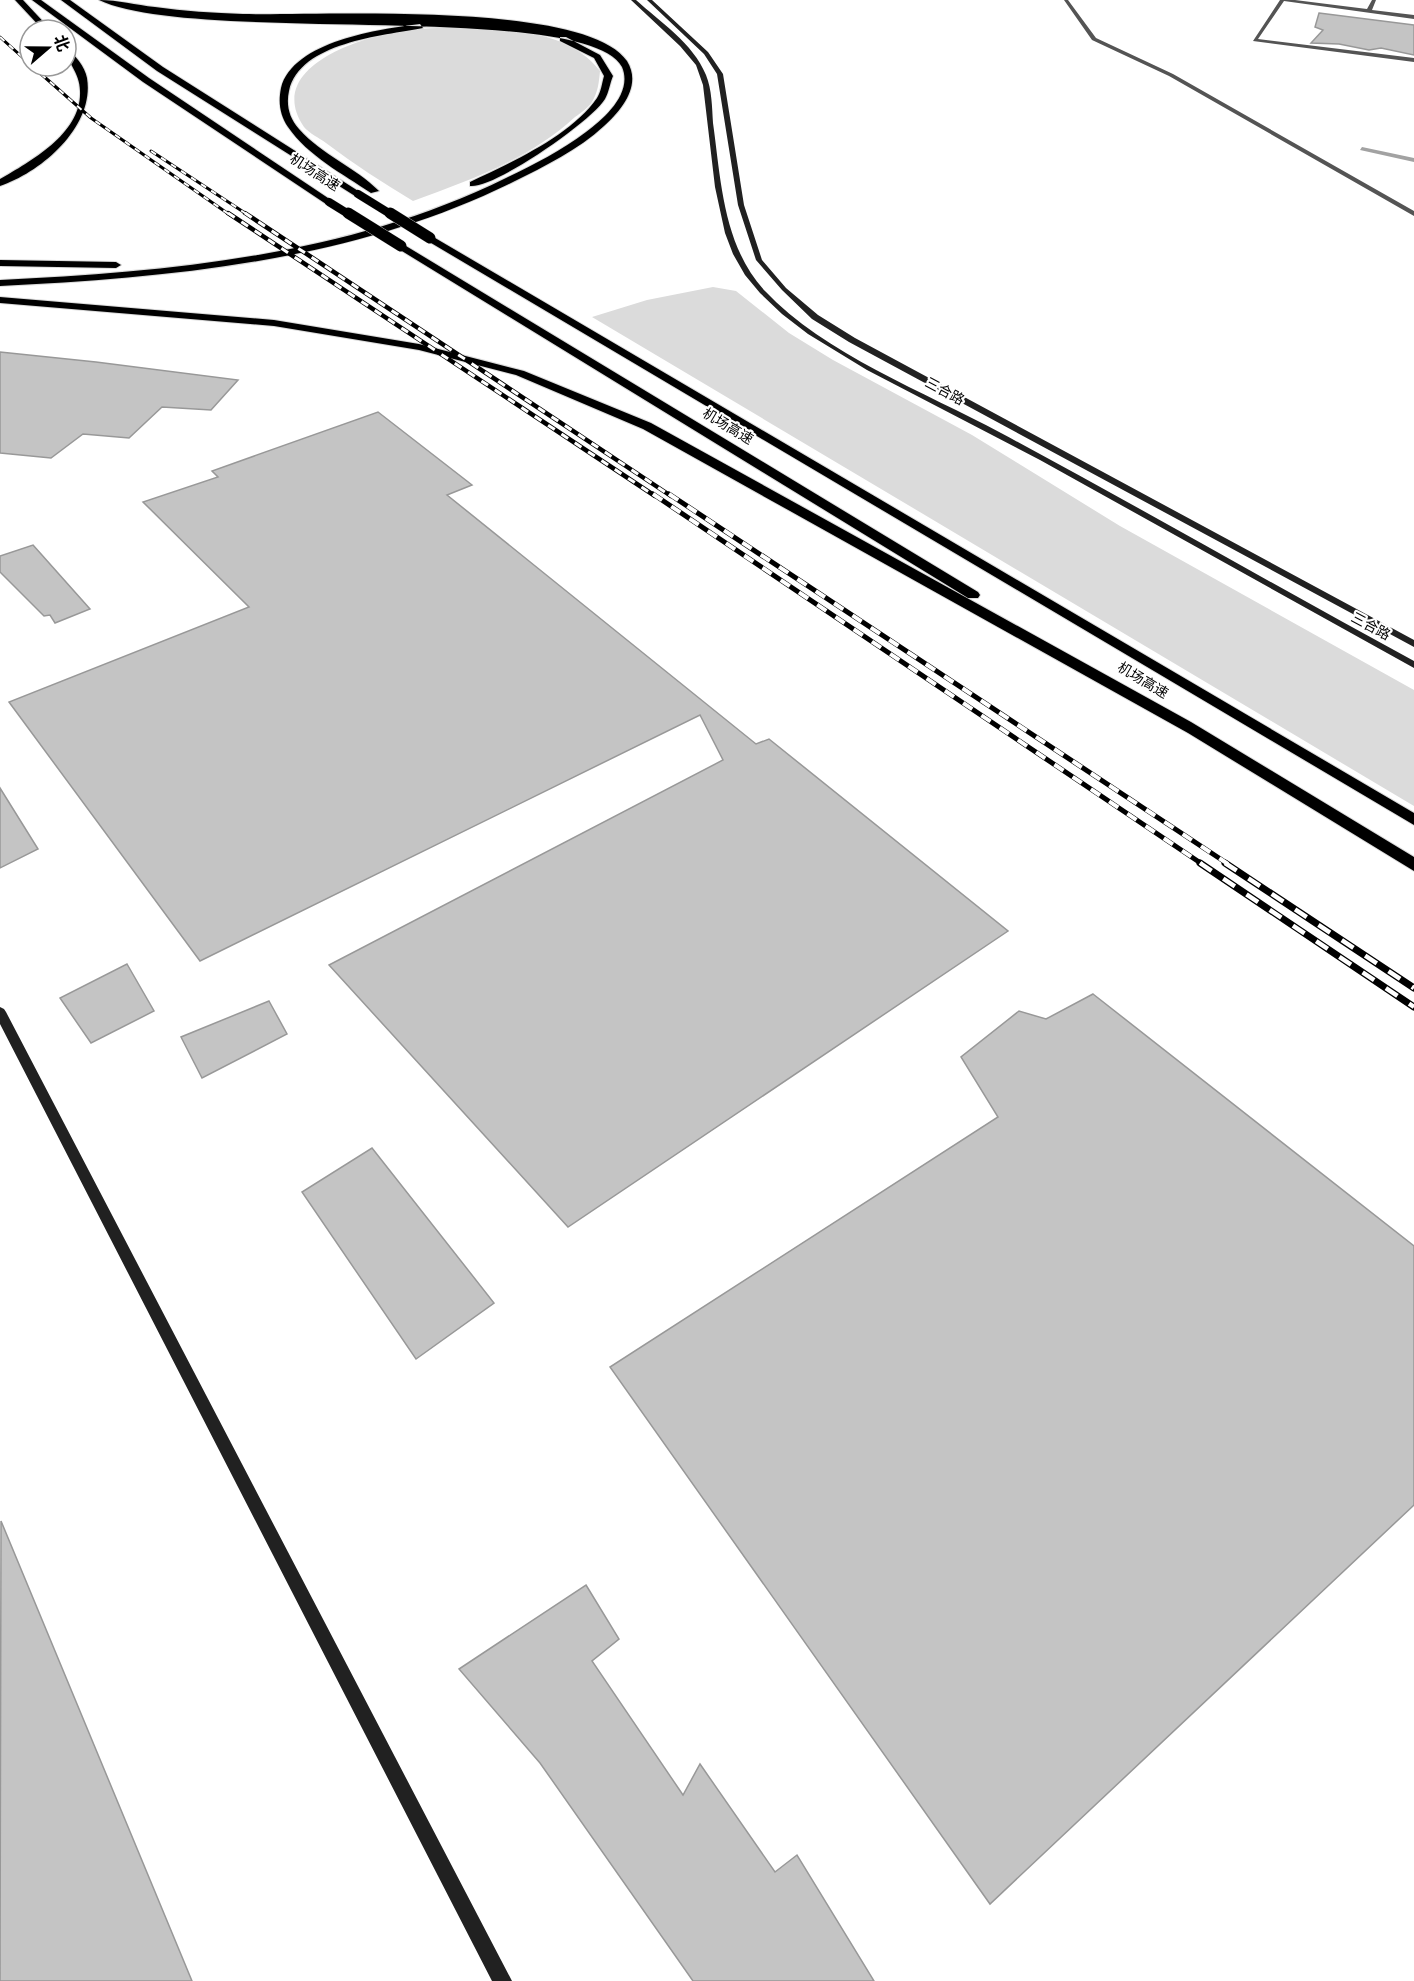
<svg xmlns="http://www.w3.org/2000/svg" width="1414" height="1981" viewBox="0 0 1414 1981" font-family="'DM Sans','Noto Sans SC',sans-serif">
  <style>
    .green { fill: #dbdbdb }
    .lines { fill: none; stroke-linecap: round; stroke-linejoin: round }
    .stream { fill: #a2a2a2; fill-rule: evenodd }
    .building { fill: #c4c4c4; stroke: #989898; stroke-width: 1.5 }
    .highway-casing { stroke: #dbdbdb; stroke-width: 2 }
    .lane { fill: #545454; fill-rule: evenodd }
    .secondary { fill: #212121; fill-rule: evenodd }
    .highway { fill: #000; fill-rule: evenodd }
    .rail-far3-casing { stroke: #000; stroke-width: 3 }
    .rail-far2-casing { stroke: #000; stroke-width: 4.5 }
    .rail-far1-casing { stroke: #000; stroke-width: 5 }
    .rail-casing { stroke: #000; stroke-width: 7 }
    .rail-far3 { stroke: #fff; stroke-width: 2; stroke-dasharray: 6; stroke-linecap: butt }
    .rail-far2 { stroke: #fff; stroke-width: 3; stroke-dasharray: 8; stroke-linecap: butt }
    .rail-far1 { stroke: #fff; stroke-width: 4; stroke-dasharray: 11; stroke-linecap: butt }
    .rail { stroke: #fff; stroke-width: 4.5; stroke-dasharray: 14; stroke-linecap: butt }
    .highway-bridge-far1-casing { stroke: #dbdbdb; stroke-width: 9; stroke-linecap: butt }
    .highway-bridge-casing { stroke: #dbdbdb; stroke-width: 12; stroke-linecap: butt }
    .highway-bridge-far1 { stroke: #000; stroke-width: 8 }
    .highway-bridge { stroke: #000; stroke-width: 11 }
    .labels { text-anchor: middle; stroke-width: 4.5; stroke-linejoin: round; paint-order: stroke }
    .far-street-label { font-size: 14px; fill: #000; stroke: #fff }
  </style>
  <rect width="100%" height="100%" fill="#fff"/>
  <path class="green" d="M 459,27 C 508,31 567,28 600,71 C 599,82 598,92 592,102 C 588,108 581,113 575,117 C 530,159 470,180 413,201 C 383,183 354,164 326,143 C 319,138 309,133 304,127 C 264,68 359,38 400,31 C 420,28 440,28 459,27 Z
    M 713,287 L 736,291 L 789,333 L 833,360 L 972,435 L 1120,526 L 1414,690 L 1414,806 L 592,317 L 647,300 Z"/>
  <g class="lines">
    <path class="stream" d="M 1362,147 L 1414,158 L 1414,162 L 1360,150 Z"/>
  </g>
  <path class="building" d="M 1319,13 L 1414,25 L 1414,55 L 1381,48 L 1369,50 L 1339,44 L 1311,43 L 1323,30 L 1315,27 Z
    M 0,352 L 96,362 L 238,380 L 211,410 L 162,407 L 129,438 L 83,434 L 51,458 L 0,453 Z
    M 378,412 L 472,485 L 447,495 L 756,744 L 769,739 L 1008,931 L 568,1227 L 329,965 L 723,760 L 700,715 L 200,961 L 9,702 L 249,607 L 143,502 L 218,477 L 212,471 Z
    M 33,545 L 90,609 L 55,623 L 50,615 L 44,616 L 0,572 L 0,556 Z
    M 0,788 L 38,849 L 0,868 Z
    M 127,964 L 154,1011 L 91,1043 L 60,998 Z
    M 1093,994 L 1414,1246 L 1414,1505 L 990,1904 L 610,1367 L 998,1117 L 961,1057 L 1019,1011 L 1046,1019 Z
    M 269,1001 L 287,1034 L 202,1078 L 181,1037 Z
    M 372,1148 L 494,1303 L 416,1359 L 302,1192 Z
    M 1,1521 L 192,1981 L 0,1981 Z
    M 586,1585 L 619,1639 L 592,1661 L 683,1795 L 700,1764 L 775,1872 L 797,1855 L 874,1981 L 693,1981 L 540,1763 L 459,1669 Z"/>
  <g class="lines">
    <g class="highway-casing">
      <path id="highway" d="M 15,0 L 23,0 L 51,30 L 43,30 Z
        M 32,0 L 41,0 L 149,78 L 334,202 L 326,204 L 143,82 Z
        M 61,0 L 70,0 L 163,67 L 363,194 L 355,196 L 157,71 Z
        M 99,0 C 118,0 136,5 155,7 C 184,11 214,13 243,14 C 319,16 585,0 627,61 C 642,85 622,110 604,126 C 578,150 545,166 513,182 C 356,260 173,278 0,286 L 0,280 C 171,272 350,255 506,178 C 533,165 561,151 586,132 C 605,118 633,93 622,67 C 586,0 193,45 99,0 Z
        M 420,24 L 423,28 C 382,36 300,42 289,91 C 286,105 289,118 299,129 C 322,155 355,167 379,191 L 371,193 C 343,174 308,156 288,127 C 280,115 278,103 281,88 C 293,41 380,29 420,24 Z
        M 560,37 L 566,37 L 600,55 L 613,76 C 610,83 609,92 605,99 C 592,121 494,189 470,186 L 470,182 C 510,163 571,136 597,98 C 601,92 602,83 604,76 L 594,58 L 560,41 Z
        M 66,49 C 75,54 85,67 87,78 C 95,126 42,172 0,186 L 0,179 C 31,161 82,133 80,91 C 80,72 66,62 66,49 Z
        M 430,235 L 1414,813 L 1414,825 L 426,240 L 425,238 Z
        M 401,243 L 978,592 L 980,595 L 978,598 L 968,598 L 397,248 L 397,244 Z
        M 0,260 L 116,262 L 121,265 L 116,268 L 0,266 Z
        M 0,297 L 274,320 L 419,344 L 524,371 L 651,423 L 1191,722 L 1414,857 L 1414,871 L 1188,733 L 643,429 L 516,375 L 419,350 L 274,326 L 0,303 Z"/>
    </g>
    <path class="lane" d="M 1064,0 L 1068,0 L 1096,38 L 1173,74 L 1414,211 L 1414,216 L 1169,76 L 1092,40 Z
      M 1280,0 L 1295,0 L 1367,9 L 1372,0 L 1376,0 L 1372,10 L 1414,15 L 1414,19 L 1284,1 L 1258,39 L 1414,58 L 1414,62 L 1253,41 Z"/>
    <path class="secondary" d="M 631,0 L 636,0 C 660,22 693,43 706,75 C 712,90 712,107 713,123 C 721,180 723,246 765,291 C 824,354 925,392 1001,433 C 1139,507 1276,586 1414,661 L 1414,668 L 1040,460 L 867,370 L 808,334 L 782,314 L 760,293 L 745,275 L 733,254 L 725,233 L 715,187 L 703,85 L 696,65 L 680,46 Z
      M 647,0 L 652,0 L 708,52 L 723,74 L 744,205 L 762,260 L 786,288 L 818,315 L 855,338 L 1414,640 L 1414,647 L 849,342 L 812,319 L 782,290 L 756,260 L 738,205 L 717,74 L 704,54 Z
      M 0,1007 L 4,1009 L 6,1012 L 512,1981 L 492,1981 L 0,1024 Z"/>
    <use href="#highway" class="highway"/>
    <g class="rail-far3-casing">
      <path id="rail-far3" d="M 0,37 L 30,64
        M 32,66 L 91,118 L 230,215
        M 151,151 L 248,215"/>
    </g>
    <g class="rail-far2-casing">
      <path id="rail-far2" d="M 228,213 L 655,496
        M 245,213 L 671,496"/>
    </g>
    <g class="rail-far1-casing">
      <path id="rail-far1" d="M 653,494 L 1202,864
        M 669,494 L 1228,864"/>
    </g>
    <g class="rail-casing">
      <path id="rail" d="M 1200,863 L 1414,1007
        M 1225,863 L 1414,988"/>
    </g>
    <use href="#rail-far3" class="rail-far3"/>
    <use href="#rail-far2" class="rail-far2"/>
    <use href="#rail-far1" class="rail-far1"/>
    <use href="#rail" class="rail"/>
    <g class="highway-bridge-far1-casing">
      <path id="highway-bridge-far1" d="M 358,194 L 392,215
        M 329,202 L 350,215"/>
    </g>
    <g class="highway-bridge-casing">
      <path id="highway-bridge" d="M 348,213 L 401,246
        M 390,213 L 430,238"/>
    </g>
    <use href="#highway-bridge-far1" class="highway-bridge-far1"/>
    <use href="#highway-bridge" class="highway-bridge"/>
  </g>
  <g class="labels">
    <g class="far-street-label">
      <text transform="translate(315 172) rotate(33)" y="5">机场高速</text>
      <text transform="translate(945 391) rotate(28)" y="5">三合路</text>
      <text transform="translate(728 426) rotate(31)" y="5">机场高速</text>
      <text transform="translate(1371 626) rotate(28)" y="5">三合路</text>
      <text transform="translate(1143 680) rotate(31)" y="5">机场高速</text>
    </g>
  </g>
  <g transform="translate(48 48) rotate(70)"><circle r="28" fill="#ffffff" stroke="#999999" stroke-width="1.5"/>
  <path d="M0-4.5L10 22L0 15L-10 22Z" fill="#000000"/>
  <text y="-9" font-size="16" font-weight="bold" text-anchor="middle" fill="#000000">北</text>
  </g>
</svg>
